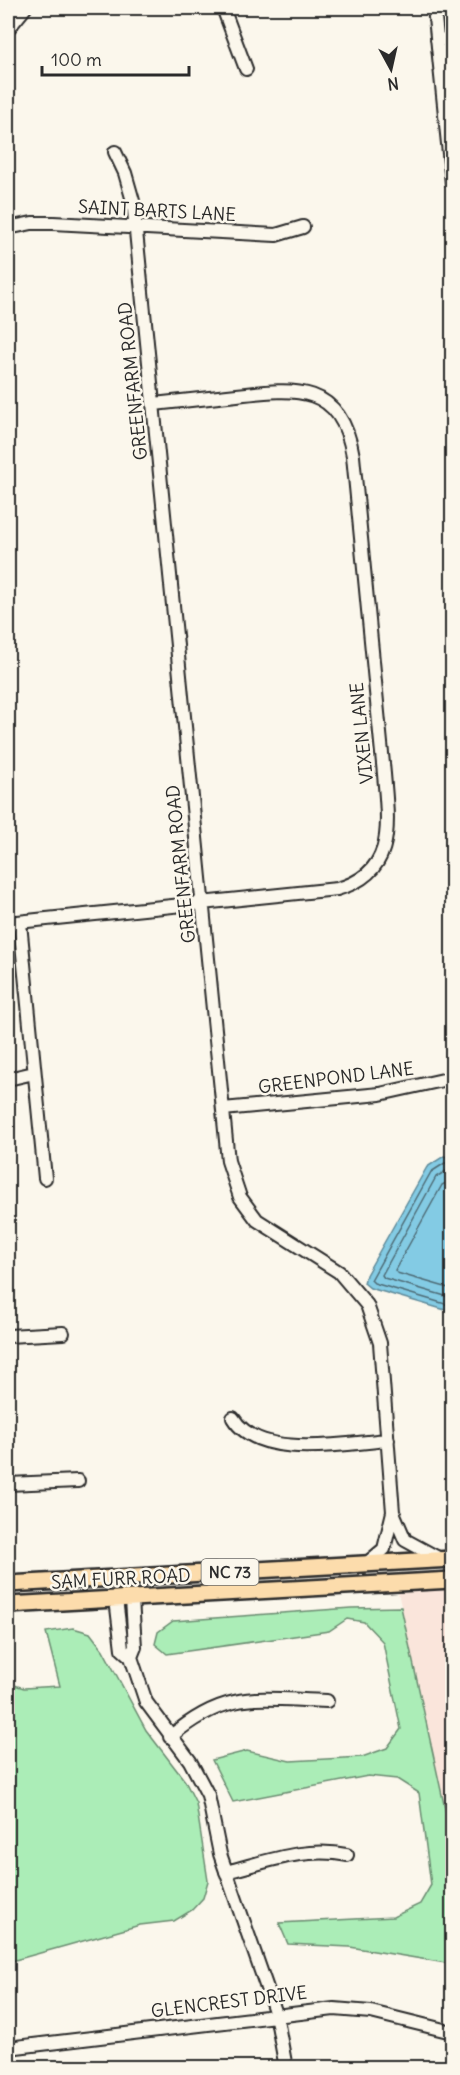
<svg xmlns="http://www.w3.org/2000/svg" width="460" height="2075" viewBox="0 0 460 2075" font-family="Delius,sans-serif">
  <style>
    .built { fill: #fae5db }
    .green { fill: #abedb7; stroke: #6b8c71; stroke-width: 1.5 }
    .water { fill: #83cbe4; stroke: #608b9a; stroke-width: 1.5 }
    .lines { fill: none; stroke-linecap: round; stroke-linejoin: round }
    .shore { stroke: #4e6b75; stroke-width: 1.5 }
    .minor-casing { stroke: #2b2b2b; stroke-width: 16 }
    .major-casing { stroke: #2b2b2b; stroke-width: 20 }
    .minor { stroke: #fbf7ec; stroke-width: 12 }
    .major { stroke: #fcdcac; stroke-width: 15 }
    .labels { text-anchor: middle; stroke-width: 5; stroke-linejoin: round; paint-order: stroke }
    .shield { fill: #fbf7ec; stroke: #696865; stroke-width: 1.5 }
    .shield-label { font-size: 16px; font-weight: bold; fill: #2b2b2b }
    .street-label { font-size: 18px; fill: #2b2b2b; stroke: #fbf7ec }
  </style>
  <rect width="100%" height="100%" fill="#fbf7ec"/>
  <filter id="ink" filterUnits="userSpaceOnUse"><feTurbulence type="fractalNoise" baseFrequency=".0167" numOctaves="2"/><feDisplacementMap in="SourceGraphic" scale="12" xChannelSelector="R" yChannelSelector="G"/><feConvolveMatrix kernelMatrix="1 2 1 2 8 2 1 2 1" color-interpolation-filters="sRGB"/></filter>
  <g filter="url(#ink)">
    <path class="built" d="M 452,1580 L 452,1841 L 396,1583 Z"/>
    <path class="green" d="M 401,1607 L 452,1841 L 452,1964 L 350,1947 L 288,1944 L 279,1923 L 393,1917 L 420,1904 L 431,1885 L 419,1793 L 397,1779 L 368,1776 L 233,1802 L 212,1760 L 247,1751 L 290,1761 L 362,1757 L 387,1748 L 401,1729 L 383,1642 L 364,1622 L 347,1619 L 329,1631 L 167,1654 L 155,1644 L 158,1632 L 173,1621 L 351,1608 Z
      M 73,1628 L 90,1633 L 103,1650 L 146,1730 L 185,1781 L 196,1803 L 208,1881 L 203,1898 L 192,1910 L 174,1921 L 140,1925 L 8,1962 L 8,1683 L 24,1688 L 60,1686 L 46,1632 Z"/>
    <path class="water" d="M 444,1156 L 452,1158 L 452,1312 L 370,1288 L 364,1283 L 366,1275 L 423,1174 L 427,1167 Z"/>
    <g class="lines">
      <path class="shore" d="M 452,1163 L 445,1163 L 431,1172 L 371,1280 L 374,1283 L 452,1306
        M 452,1171 L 446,1171 L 436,1177 L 382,1275 L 384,1278 L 452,1298
        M 452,1180 L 442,1185 L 395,1270 L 397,1273 L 452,1289"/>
      <g class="minor-casing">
        <path id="minor" d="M 223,8 L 246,69
          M 434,8 L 452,183
          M 8,29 L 25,8
          M 437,40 L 452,39
          M 115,152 L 125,173 L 133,201 L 228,1161 L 240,1197 L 257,1220 L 339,1272 L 367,1305 L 380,1343 L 393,1512 L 405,1540 L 440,1559
          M 8,228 L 32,223 L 53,223 L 276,235 L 303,227
          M 8,923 L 337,889 C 397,873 388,823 384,774 L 353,456 C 341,383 296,388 237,395 C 209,398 182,401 154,404
          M 20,923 L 45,1178
          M 8,1079 L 34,1073
          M 223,1109 L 380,1094 L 452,1078
          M 8,1336 L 63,1333
          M 233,1418 C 259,1461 346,1443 388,1440
          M 8,1484 L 78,1481
          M 366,1564 L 384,1549 L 393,1512
          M 116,1599 L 122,1649 L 131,1657 L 146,1702 L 190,1761 L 208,1795 L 220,1854 L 276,2014 L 286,2068
          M 131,1657 L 135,1647 L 132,1599
          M 170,1737 C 227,1689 258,1699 327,1701
          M 226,1872 C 266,1862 306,1846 347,1855
          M 8,2048 L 334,2009 L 371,2012 L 452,2032"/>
      </g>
      <g class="major-casing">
        <path id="major" d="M 8,1584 L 452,1559
          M 8,1605 L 452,1580"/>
      </g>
      <use href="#minor" class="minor"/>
      <use href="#major" class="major"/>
    </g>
  </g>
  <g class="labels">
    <rect class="shield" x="201.5" y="1559" width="57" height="26" rx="4.5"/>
    <g class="shield-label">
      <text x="230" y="1578">NC 73</text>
    </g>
    <g class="street-label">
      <text transform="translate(157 211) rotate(3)" y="6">SAINT BARTS LANE</text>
      <text transform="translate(133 381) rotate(-96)" y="6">GREENFARM ROAD</text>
      <text transform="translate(362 733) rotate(-96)" y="6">VIXEN LANE</text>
      <text transform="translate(181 864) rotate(-96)" y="6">GREENFARM ROAD</text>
      <text transform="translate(336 1078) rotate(-7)" y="6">GREENPOND LANE</text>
      <text transform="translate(121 1579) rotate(-3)" y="6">SAM FURR ROAD</text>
      <text transform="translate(229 2002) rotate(-7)" y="6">GLENCREST DRIVE</text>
    </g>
  </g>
  <rect width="460" height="2075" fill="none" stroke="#fbf7ec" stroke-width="30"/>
  <rect x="15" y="15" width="430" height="2045" fill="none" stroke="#2b2b2b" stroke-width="2" filter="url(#ink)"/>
  <g transform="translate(391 69) rotate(172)" stroke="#fbf7ec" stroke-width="4.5" paint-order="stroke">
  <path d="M0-4.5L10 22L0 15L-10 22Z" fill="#2b2b2b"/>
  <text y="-9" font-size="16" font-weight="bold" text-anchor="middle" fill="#2b2b2b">N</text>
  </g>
  <path d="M42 66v9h147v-9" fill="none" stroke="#2b2b2b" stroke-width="3"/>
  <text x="51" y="66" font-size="18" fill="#2b2b2b" stroke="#fbf7ec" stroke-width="4.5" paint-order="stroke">100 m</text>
</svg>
